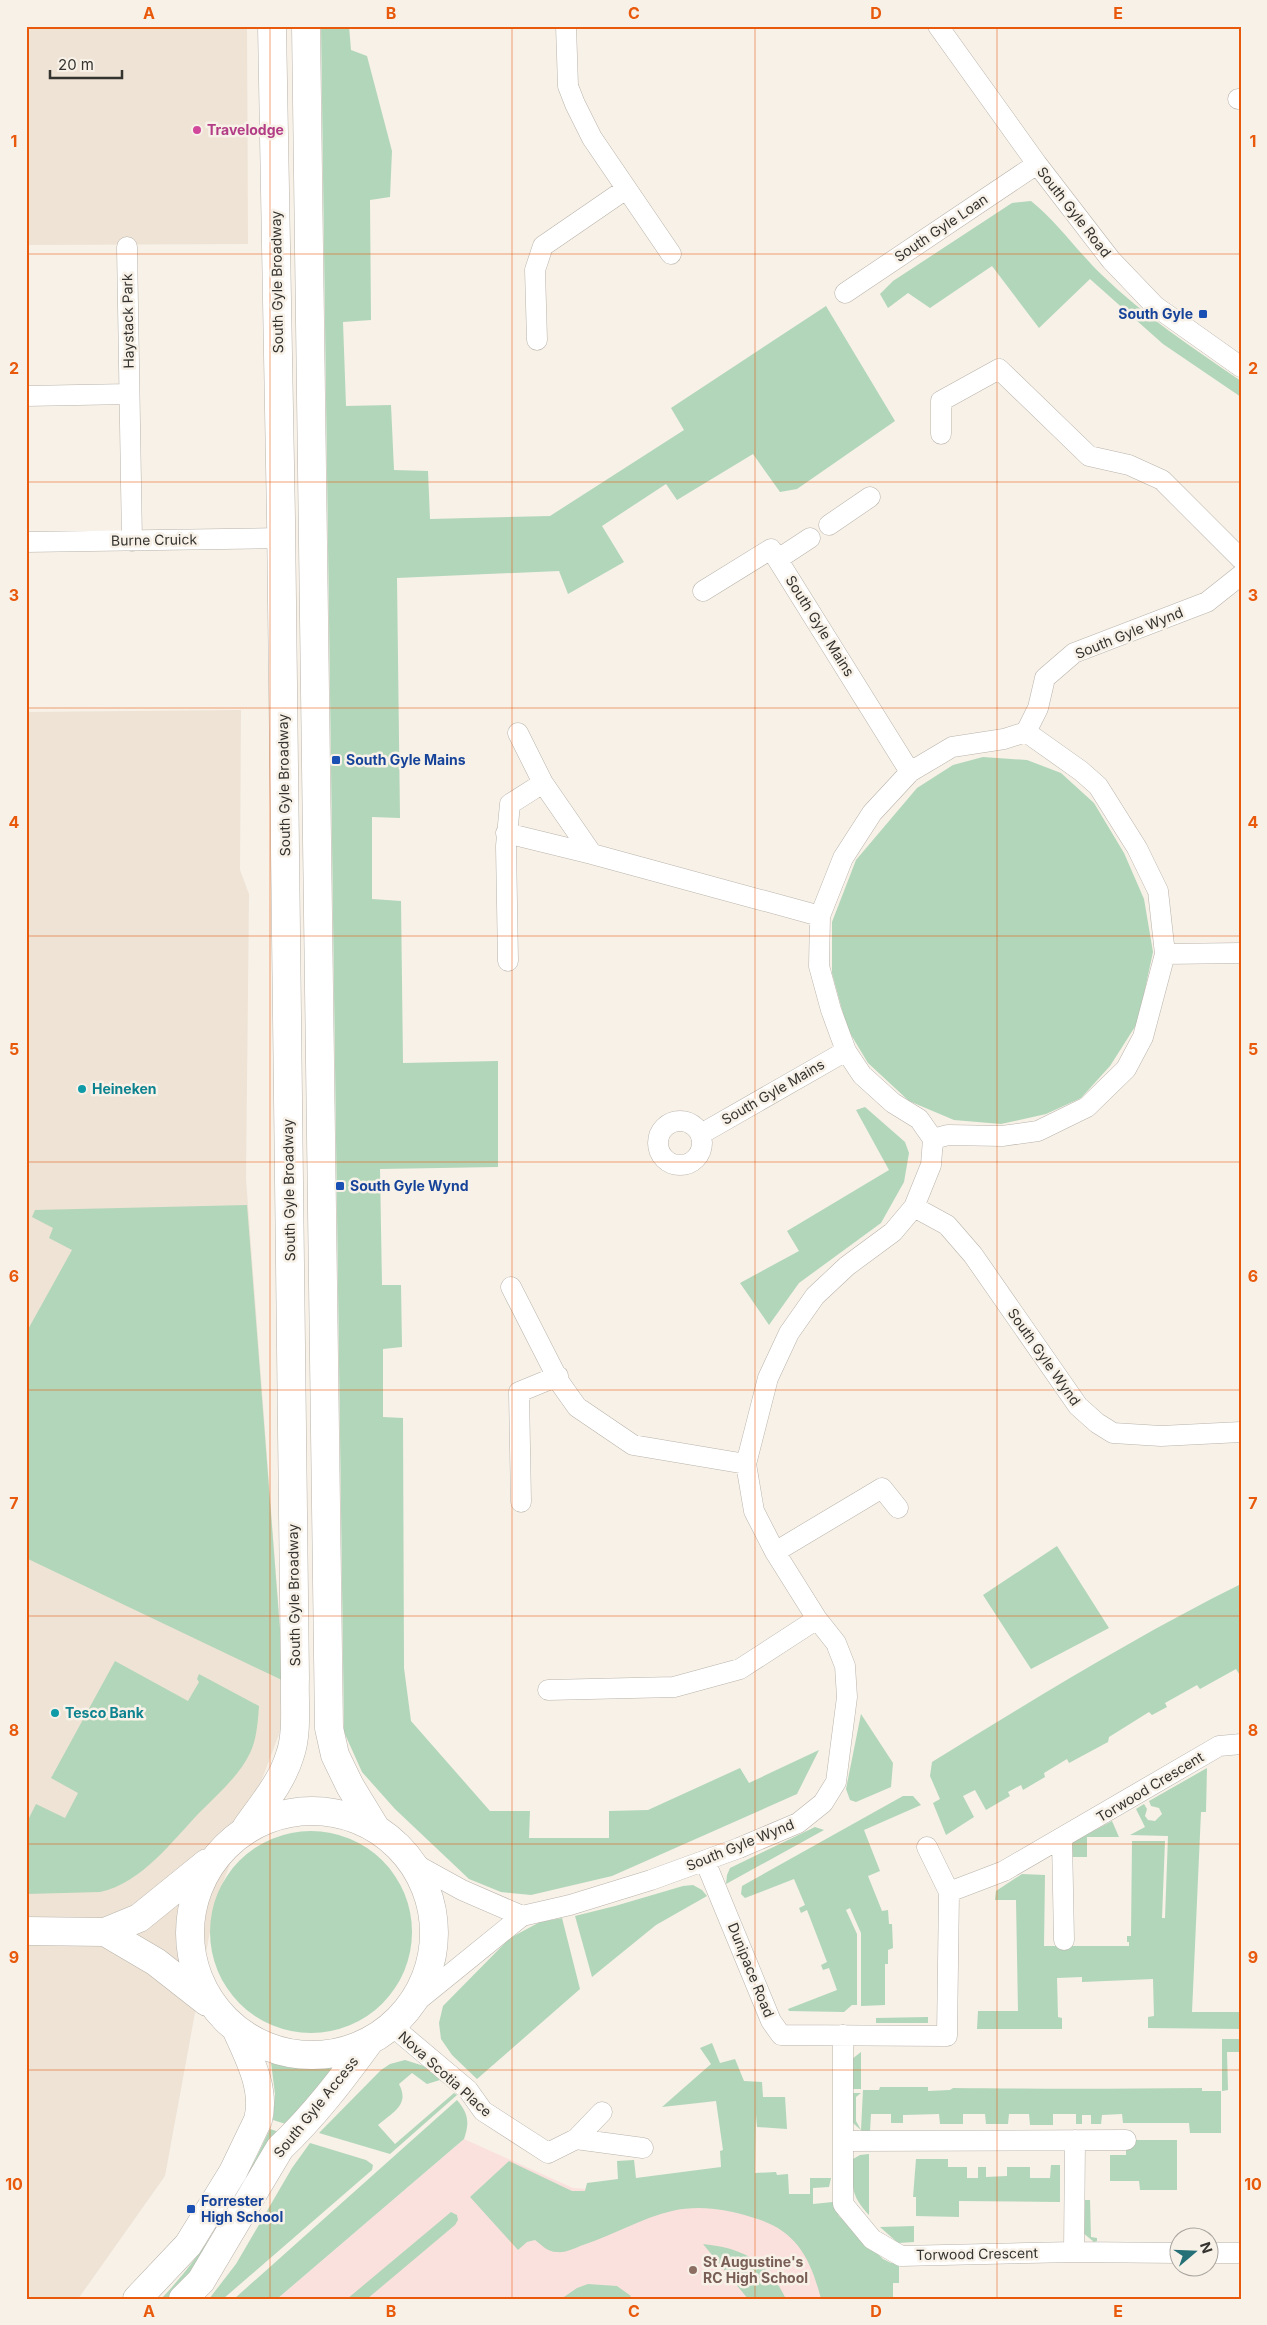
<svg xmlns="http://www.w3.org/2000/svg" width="1267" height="2325" viewBox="0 0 1267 2325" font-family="Inter,sans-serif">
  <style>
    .built { fill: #eee3d5 }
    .education { fill: #fbe1dd }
    .green { fill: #b2d6b9 }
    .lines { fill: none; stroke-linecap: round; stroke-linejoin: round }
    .street-casing { stroke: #b9b3aa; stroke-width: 21 }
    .secondary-casing { stroke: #b9b3aa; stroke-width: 29 }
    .street { stroke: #fff; stroke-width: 20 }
    .secondary { stroke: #fff; stroke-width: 28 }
    .grid { fill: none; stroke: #e8590c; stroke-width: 1; stroke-opacity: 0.55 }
    .hotel-dot { fill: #d1479c; stroke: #f7f1e8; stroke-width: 2 }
    .transit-dot { fill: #1a4fb4; stroke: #f7f1e8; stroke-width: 2 }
    .culture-dot { fill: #0f9aa8; stroke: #f7f1e8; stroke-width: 2 }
    .education-dot { fill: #8d6e63; stroke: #f7f1e8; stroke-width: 2 }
    .labels { text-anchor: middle; stroke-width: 5; stroke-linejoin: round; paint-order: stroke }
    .hotel-label { font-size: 14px; font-weight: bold; fill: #b23c85; stroke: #f7f1e8; text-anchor: start }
    .street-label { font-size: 14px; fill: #35332f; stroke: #f7f1e8 }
    .transit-label { font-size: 14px; font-weight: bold; fill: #164399; stroke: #f7f1e8; text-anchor: start }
    .culture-label { font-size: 14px; font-weight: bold; fill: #0d838f; stroke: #f7f1e8; text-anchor: start }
    .education-label { font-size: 14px; font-weight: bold; fill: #785e54; stroke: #f7f1e8; text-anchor: start }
    .neatline { fill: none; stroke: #e8590c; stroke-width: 2 }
    .grid-label { font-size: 16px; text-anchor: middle; font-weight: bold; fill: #e8590c }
  </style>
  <rect width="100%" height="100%" fill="#f7f1e8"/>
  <path class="built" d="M 26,26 L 247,26 L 248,244 L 26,245 Z
    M 241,710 L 240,870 L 249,894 L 246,1179 L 284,1681 L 285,1718 L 215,1904 L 165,2176 L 78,2299 L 26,2299 L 26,712 Z"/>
  <path class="education" d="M 464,2139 L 573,2188 L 600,2190 L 723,2180 L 883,2299 L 277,2299 Z"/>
  <path class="green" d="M 321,26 L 349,26 L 351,50 L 367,56 L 392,151 L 390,197 L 370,200 L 371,320 L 343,322 L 346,406 L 391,405 L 394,470 L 428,471 L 430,519 L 550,516 L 684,430 L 671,408 L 826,306 L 895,421 L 797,489 L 780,492 L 753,454 L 677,500 L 666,484 L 602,526 L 624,562 L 568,594 L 559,571 L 397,578 L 400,818 L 372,817 L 372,899 L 401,901 L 403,1063 L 498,1061 L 498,1167 L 380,1169 L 382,1285 L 401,1285 L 402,1347 L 383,1349 L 383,1417 L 403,1418 L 404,1668 L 411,1721 L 490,1811 L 530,1811 L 529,1838 L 609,1838 L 609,1811 L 648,1810 L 740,1768 L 749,1783 L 819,1750 L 797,1794 L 612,1876 L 531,1895 L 501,1892 L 469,1879 L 395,1809 L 362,1772 L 344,1732 Z
    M 1031,201 C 1058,223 1077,251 1102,275 C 1144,316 1193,348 1241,381 L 1241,397 L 1163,344 L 1090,279 L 1039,328 L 992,266 L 930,308 L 908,293 L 888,308 L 880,294 L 893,281 L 1012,203 Z
    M 983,757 L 1027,760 L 1061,773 L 1094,803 L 1124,853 L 1144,899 L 1153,952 L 1138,1022 L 1110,1066 L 1081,1098 L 1046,1114 L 1001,1124 L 954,1120 L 909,1101 L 868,1063 L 847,1028 L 832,973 L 832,922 L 856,860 L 917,788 L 953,765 Z
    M 865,1107 L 905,1142 L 909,1153 L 904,1182 L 881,1223 L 799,1283 L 769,1325 L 740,1283 L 799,1251 L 787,1231 L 889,1170 L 856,1110 Z
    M 247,1205 L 284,1681 L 26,1558 L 26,1333 L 72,1250 L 49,1238 L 53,1228 L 32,1217 L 35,1210 Z
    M 1057,1546 L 1109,1628 L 1031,1669 L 983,1595 Z
    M 1241,1584 L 1241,1677 L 1236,1669 L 1200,1689 L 1197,1685 L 1165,1703 L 1167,1707 L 1152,1715 L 1149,1712 L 1109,1737 L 1108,1742 L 1069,1763 L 1067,1759 L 1044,1773 L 1045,1777 L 1023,1790 L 1021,1785 L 1008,1792 L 1010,1796 L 986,1810 L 975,1790 L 963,1796 L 974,1817 L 946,1835 L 933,1803 L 940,1799 L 930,1776 L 932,1762 C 1033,1700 1134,1637 1241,1584 Z
    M 115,1661 L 188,1701 L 199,1682 L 197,1679 L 199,1674 L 259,1706 C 258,1720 257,1737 251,1751 C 240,1775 219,1793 200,1812 C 172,1841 142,1883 100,1892 L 26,1894 L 26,1824 L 36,1804 L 65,1818 L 78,1793 L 51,1778 Z
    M 861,1714 L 893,1763 L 891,1787 L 856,1802 L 850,1800 L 846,1789 Z
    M 1207,1768 L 1206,1812 L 1201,1812 L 1192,2012 L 1241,2012 L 1241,2029 L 1148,2028 L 1148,2017 L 1154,2016 L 1153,1979 L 1082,1982 L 1082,1977 L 1057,1978 L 1058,2017 L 1062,2018 L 1062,2029 L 977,2029 L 978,2011 L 1018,2011 L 1016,1900 L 995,1900 L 996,1891 L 1022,1874 L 1045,1875 L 1044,1946 L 1129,1946 L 1129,1942 L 1127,1942 L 1127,1936 L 1131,1936 L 1132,1841 L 1165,1841 L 1162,1918 L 1165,1918 L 1168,1836 L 1130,1835 L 1145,1827 L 1136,1809 L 1144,1804 L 1147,1809 L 1145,1816 L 1148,1820 L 1155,1821 L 1162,1814 L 1159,1808 L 1151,1806 L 1149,1801 Z
    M 903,1796 L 913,1796 L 921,1805 L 864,1830 L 880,1871 L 868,1876 L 882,1911 L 888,1910 L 889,1924 L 892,1924 L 893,1948 L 888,1950 L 888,1964 L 885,1964 L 885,2005 L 861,2006 L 861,1933 L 850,1908 L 846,1910 L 857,1934 L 857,2005 L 852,2005 L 844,2012 L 789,2011 L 788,2009 L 837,1990 L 829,1968 L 823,1970 L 821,1965 L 827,1962 L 807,1910 L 801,1913 L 799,1908 L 805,1905 L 794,1879 L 745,1898 L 741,1894 L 742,1886 Z
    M 1112,1821 L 1119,1837 L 1087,1837 L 1087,1857 L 1069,1857 L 1069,1844 Z
    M 815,1827 L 824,1830 L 726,1884 L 727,1875 L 730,1868 Z
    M210 1932a101 101 0 1 1 202 0a101 101 0 1 1-202 0Z
    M 693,1885 L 702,1890 L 707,1896 L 656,1925 L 592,1977 L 575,1916 L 615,1906 L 683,1886 Z
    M 562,1918 L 580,1989 L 477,2079 L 452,2055 L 441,2039 L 439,2023 L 443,2006 L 510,1938 L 540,1922 Z
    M 928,2017 L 928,2023 L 876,2023 L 876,2018 Z
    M 1222,2039 L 1241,2039 L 1241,2052 L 1227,2052 L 1228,2090 L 1222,2091 Z
    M 712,2043 L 720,2063 L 735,2059 L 744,2081 L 762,2082 L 763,2097 L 785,2097 L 787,2129 L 757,2127 L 756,2115 L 755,2173 L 776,2172 L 777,2175 L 788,2174 L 789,2194 L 810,2194 L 810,2178 L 831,2178 L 829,2187 L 813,2188 L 813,2204 L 833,2202 L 839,2216 L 883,2259 L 891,2263 L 899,2263 L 899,2283 L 893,2283 L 893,2299 L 821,2299 C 810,2256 795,2229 751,2217 C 725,2209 699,2205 672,2211 C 642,2218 613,2235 583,2245 C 575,2248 566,2253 557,2252 C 547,2252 542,2245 535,2240 L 527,2242 L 518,2250 L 470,2197 L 509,2161 L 572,2191 L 585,2191 L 587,2183 L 618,2179 L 617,2161 L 634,2160 L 636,2178 L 721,2167 L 720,2151 L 723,2150 L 716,2101 L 662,2107 L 711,2064 L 700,2048 Z
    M 861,2052 L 861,2089 L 852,2089 L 852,2059 Z
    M 405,2060 L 427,2067 L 440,2080 L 427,2084 L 412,2073 L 399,2084 C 410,2105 393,2112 378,2125 L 395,2144 L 454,2093 L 457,2095 L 390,2154 L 319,2133 L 381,2070 L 390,2064 Z
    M 271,2062 L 311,2067 L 337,2065 L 289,2125 L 273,2120 L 275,2094 Z
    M 880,2087 L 928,2087 L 928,2091 L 950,2090 L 953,2088 C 1040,2089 1115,2089 1202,2088 L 1202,2091 L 1221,2091 L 1221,2133 L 1190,2133 L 1189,2123 L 1123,2123 L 1122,2114 L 1102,2115 L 1101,2124 L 1091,2124 L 1091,2115 L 1082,2115 L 1082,2124 L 1076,2124 L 1076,2114 L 1053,2114 L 1053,2125 L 1030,2125 L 1029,2114 L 1009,2114 L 1008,2124 L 986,2124 L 985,2114 L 963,2114 L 963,2124 L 940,2124 L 939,2114 L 903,2115 L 903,2123 L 891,2123 L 891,2114 L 871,2114 L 870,2131 L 862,2131 L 853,2123 L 853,2093 L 861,2093 L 856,2097 L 856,2121 L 861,2130 L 863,2090 L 879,2090 Z
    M 457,2100 C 468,2113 470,2122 464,2139 L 277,2299 L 234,2299 Z
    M 270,2129 L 282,2133 L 174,2299 L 161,2299 C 209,2249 241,2191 270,2129 Z
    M 1126,2140 L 1177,2140 L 1177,2190 L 1140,2190 L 1139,2181 L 1110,2181 L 1110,2155 L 1126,2155 Z
    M 310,2143 L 366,2160 L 373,2165 L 372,2170 L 223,2299 L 209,2299 L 236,2264 L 292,2168 Z
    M 869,2154 L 869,2215 C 849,2193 853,2187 853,2159 L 860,2155 Z
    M 916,2159 L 948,2159 L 948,2167 L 967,2167 L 967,2178 L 978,2178 L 978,2167 L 986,2167 L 986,2177 L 1007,2176 L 1007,2167 L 1030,2167 L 1030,2178 L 1050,2178 L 1051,2165 L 1060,2165 L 1060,2202 L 959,2201 L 959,2217 L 916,2216 L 916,2197 L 913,2197 Z
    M 1081,2200 L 1090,2200 L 1091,2237 L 1097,2238 L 1097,2241 L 1094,2242 L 1082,2232 Z
    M 451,2212 L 457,2215 L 458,2220 L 455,2225 L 367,2299 L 347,2299 Z
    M 914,2226 L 914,2242 L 898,2243 L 880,2227 Z
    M 703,2244 C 744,2248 768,2262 786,2299 L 748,2299 Z
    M 588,2284 L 617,2286 L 631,2296 L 628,2299 L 561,2299 L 577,2288 Z"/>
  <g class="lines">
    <g class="street-casing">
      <path id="street" d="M 566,26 L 568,86 L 575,104 L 592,138 L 671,254
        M 938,26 L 1037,164 L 1111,260 L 1155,306 L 1241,367
        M 1238,99 L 1241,99
        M 127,247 L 132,541
        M 845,293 L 1037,164
        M 537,340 L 535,270 L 543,246 L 626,189
        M 26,396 L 129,394
        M 941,434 L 941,401 L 999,369 L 1089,456 L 1129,465 L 1162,480 L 1241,559
        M 829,525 L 870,497
        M 26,542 L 281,538
        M 778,559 L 810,538
        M 703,591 L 771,549 L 910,772
        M 543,783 L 592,854
        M 506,833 L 592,854 L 820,916
        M 1165,954 L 1241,953
        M 508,961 L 506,846 L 510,804 L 543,783 L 518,733
        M658 1143a22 22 0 1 1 44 0a22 22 0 1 1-44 0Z
        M 701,1134 L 846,1051
        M 933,1139 L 948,1135 L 1002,1136 L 1038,1131 L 1087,1107 L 1126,1069 L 1143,1037 L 1165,954 L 1158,891 L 1137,848 L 1098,786 L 1081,771 L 1026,732
        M 914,1207 L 947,1225 L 973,1255 L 1078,1406 L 1097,1423 L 1113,1433 L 1161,1436 L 1241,1432
        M 511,1287 L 560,1383 L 577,1407 L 633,1445 L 746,1464
        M 521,1502 L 519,1392 L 558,1376
        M 775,1552 L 882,1488 L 898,1508
        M 548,1690 L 674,1687 L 740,1669 L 817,1619
        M 1062,1839 L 1064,1940
        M 927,1847 L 949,1892
        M 705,1861 L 771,2021 L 781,2035 L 947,2036 L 949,1892 L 1004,1871 L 1219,1746 L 1241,1744
        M 413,1863 L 462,1890 L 522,1916
        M 411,2006 L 522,1916 L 570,1905 L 651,1880 L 739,1848 L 798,1823 L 823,1803 L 836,1782 L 847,1697 L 845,1666 L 836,1643 L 817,1619 L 775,1552 L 754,1511 L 746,1464 L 768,1378 L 789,1333 L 815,1296 L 847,1266 L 893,1232 L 914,1207 L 931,1165 L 933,1139 L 919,1119 L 893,1103 L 862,1075 L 846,1051 L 831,1010 L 819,966 L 820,916 L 843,858 L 872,813 L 910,772 L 952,747 L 1004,739 L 1026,732 L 1038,708 L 1045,678 L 1074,653 L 1207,602 L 1241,575
        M 392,2026 L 468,2090 L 483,2111 L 548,2153 L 576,2139 L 643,2148
        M 843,2035 L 843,2204 L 872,2239 L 901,2256 L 1074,2252 L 1180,2253
        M 576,2139 L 602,2112
        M 844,2141 L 1126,2140
        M 1074,2252 L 1075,2140
        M 1210,2253 L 1241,2253"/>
    </g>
    <g class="secondary-casing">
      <path id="secondary" d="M 306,26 L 329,1728 L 335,1755 L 350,1786 L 375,1827
        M190 1933a122 122 0 1 1 244 0a122 122 0 1 1-244 0Z
        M 246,1828 C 262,1805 282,1782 290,1755 C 298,1732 294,1702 295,1678 L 281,519 L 272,26
        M 26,1931 L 105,1932 L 139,1918 L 207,1863
        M 105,1932 L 156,1962 L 207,2002
        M 137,2299 L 188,2245 L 233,2172 L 258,2120 C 266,2089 249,2058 237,2031
        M 183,2299 L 201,2281 L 280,2148 C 314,2116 342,2079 369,2042"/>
    </g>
    <use href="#street" class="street"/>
    <use href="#secondary" class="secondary"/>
  </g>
  <path class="grid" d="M 270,26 L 270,2299M 512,26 L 512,2299M 755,26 L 755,2299M 997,26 L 997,2299M 26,254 L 1241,254M 26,482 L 1241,482M 26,708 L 1241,708M 26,936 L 1241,936M 26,1162 L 1241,1162M 26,1390 L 1241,1390M 26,1616 L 1241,1616M 26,1844 L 1241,1844M 26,2070 L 1241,2070"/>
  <circle class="hotel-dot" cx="197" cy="130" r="5"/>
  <g class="transit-dot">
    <rect x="1198" y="309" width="10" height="10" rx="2.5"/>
    <rect x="331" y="755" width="10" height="10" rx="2.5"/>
    <rect x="335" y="1181" width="10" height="10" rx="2.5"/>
    <rect x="186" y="2204" width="10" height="10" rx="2.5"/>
  </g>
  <g class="culture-dot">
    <circle cx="82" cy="1089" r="5"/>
    <circle cx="55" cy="1713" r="5"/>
  </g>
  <circle class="education-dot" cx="693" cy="2270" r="5"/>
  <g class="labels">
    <g class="hotel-label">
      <text x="207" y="135">Travelodge</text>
    </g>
    <g class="street-label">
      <text transform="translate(1074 212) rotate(52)" y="5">South Gyle Road</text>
      <text transform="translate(941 228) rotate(-34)" y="5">South Gyle Loan</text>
      <text transform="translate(277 282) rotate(-91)" y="5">South Gyle Broadway</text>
      <text transform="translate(128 321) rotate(-91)" y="5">Haystack Park</text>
      <text transform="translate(154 540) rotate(-1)" y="5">Burne Cruick</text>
      <text transform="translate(820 626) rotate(58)" y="5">South Gyle Mains</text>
      <text transform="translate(1129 633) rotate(-22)" y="5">South Gyle Wynd</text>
      <text transform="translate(284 785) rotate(-91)" y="5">South Gyle Broadway</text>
      <text transform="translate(773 1092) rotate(-30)" y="5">South Gyle Mains</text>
      <text transform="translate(289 1190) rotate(-91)" y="5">South Gyle Broadway</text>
      <text transform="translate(1044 1357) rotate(55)" y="5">South Gyle Wynd</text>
      <text transform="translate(294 1595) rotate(-91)" y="5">South Gyle Broadway</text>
      <text transform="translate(1150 1787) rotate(-31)" y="5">Torwood Crescent</text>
      <text transform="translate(740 1845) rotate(-22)" y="5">South Gyle Wynd</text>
      <text transform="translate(751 1970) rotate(68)" y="5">Dunipace Road</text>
      <text transform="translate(445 2074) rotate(42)" y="5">Nova Scotia Place</text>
      <text transform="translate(316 2107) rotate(-51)" y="5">South Gyle Access</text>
      <text transform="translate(977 2254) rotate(-1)" y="5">Torwood Crescent</text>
    </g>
    <g class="transit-label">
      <text x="1193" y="319" text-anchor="end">South Gyle</text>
      <text x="346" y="765">South Gyle Mains</text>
      <text x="350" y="1191">South Gyle Wynd</text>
      <text x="201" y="2206">Forrester<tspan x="201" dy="16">High School</tspan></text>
    </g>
    <g class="culture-label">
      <text x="92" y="1094">Heineken</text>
      <text x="65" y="1718">Tesco Bank</text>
    </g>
    <g class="education-label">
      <text x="703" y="2267">St Augustine's<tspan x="703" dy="16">RC High School</tspan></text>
    </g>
  </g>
  <rect width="1267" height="2325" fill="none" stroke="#f7f1e8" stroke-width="55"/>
  <g transform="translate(1194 2252) rotate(71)"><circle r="24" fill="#f7f1e8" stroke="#a9a59e"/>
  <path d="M0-4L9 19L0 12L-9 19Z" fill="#267077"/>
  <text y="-8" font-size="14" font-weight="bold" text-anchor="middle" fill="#35332f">N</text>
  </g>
  <path d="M50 70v8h72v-8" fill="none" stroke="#35332f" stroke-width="2.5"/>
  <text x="58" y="70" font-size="15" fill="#35332f" stroke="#f7f1e8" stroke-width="4" paint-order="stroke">20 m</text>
  <rect x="28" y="28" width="1212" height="2270" class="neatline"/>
  <g class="grid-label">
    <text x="149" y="19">A</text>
    <text x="391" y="19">B</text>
    <text x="634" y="19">C</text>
    <text x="876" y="19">D</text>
    <text x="1118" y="19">E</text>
    <text x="14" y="147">1</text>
    <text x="1253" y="147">1</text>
    <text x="14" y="374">2</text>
    <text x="1253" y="374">2</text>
    <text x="14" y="601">3</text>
    <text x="1253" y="601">3</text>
    <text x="14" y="828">4</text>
    <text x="1253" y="828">4</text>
    <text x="14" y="1055">5</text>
    <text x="1253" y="1055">5</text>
    <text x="14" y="1282">6</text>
    <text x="1253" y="1282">6</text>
    <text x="14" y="1509">7</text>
    <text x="1253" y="1509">7</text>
    <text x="14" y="1736">8</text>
    <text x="1253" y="1736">8</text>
    <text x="14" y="1963">9</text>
    <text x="1253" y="1963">9</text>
    <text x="14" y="2190">10</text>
    <text x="1253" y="2190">10</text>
    <text x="149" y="2317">A</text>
    <text x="391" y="2317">B</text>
    <text x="634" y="2317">C</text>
    <text x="876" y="2317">D</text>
    <text x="1118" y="2317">E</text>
  </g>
</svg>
